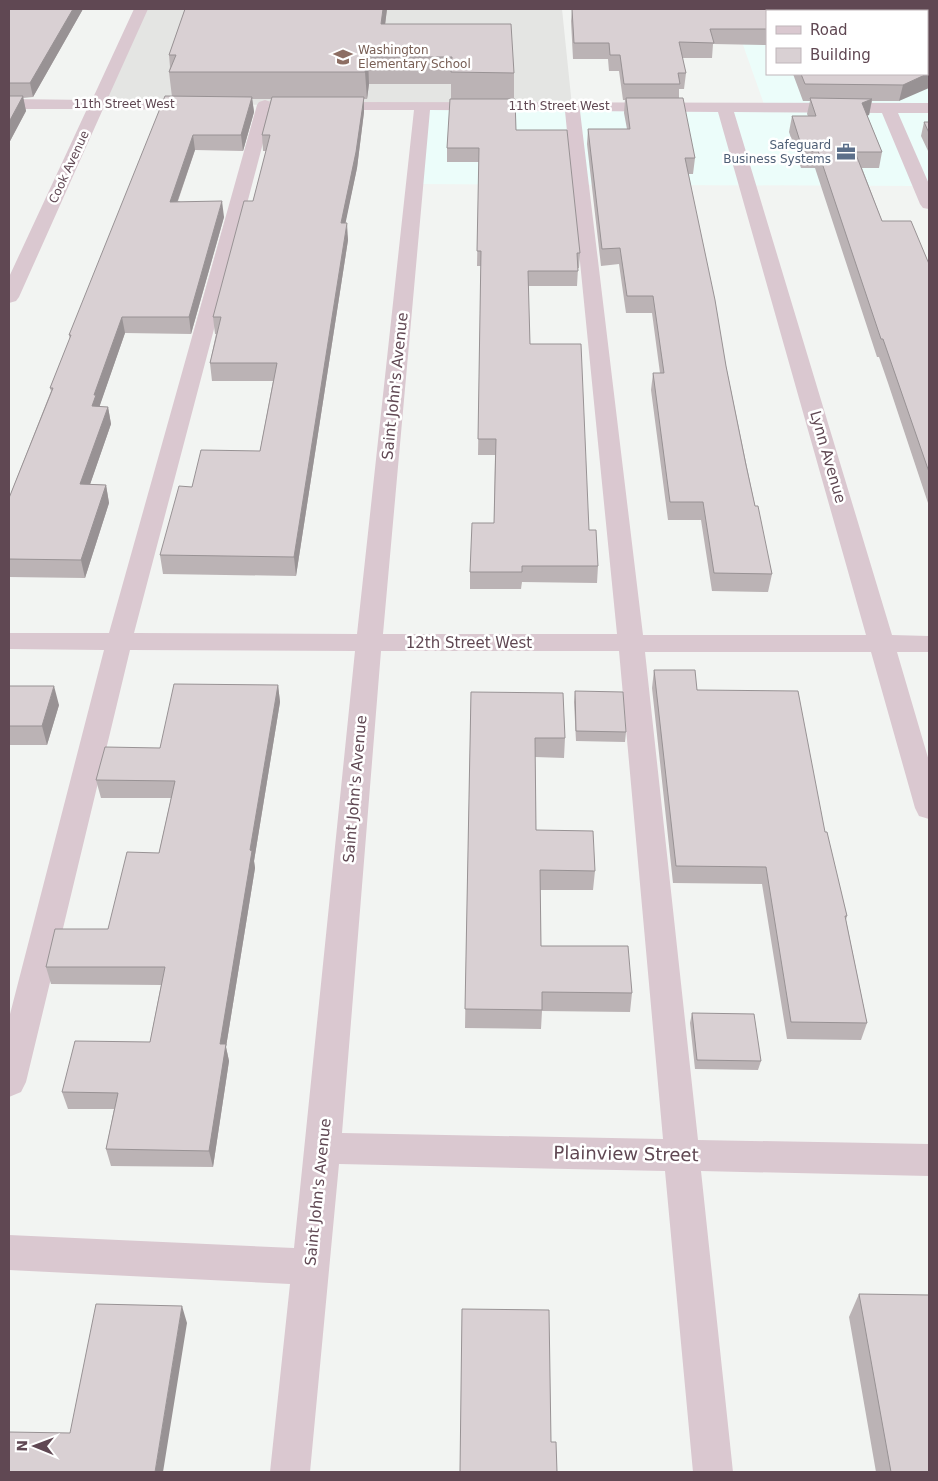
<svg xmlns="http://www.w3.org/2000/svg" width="938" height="1481" viewBox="0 0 938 1481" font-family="'DejaVu Sans',sans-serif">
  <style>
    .commercial { fill: #ecfdfa }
    .education { fill: #e4e5e3 }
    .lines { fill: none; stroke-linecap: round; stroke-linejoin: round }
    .minor { fill: #dac8d0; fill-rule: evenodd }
    .wall { fill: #bbb3b5 }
    .shaded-wall { fill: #989294 }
    .building { fill: #d9d0d3; stroke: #989294 }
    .labels { text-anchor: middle; stroke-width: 5; stroke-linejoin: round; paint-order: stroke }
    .far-education-label { font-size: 12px; fill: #785e54; stroke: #fff; text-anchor: start }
    .far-street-label { font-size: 12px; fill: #604853; stroke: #fff }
    .far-service-label { font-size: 12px; fill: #4e5e75; stroke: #fff; text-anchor: end }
    .street-label { font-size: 15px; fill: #604853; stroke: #fff }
    .near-street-label { font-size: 18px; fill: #604853; stroke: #fff }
  </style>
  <rect width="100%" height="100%" fill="#f2f4f2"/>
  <path class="commercial" d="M 780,9 L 929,9 L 929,204 L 921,186 L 415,184 L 422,106 L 765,107 L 742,42 L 767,42 L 767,74 L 927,74 L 927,11 L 781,11 Z"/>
  <path class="education" d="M 141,9 L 562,9 L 572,106 L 98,104 Z"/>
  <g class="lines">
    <path class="minor" d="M 134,9 L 148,9 L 107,100 L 200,100 L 206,102 L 208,105 L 206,108 L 200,110 L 103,109 L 19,297 L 16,301 L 9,303 L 9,277 L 87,109 L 9,109 L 9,99 L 92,100 Z
      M 265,100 L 271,102 L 273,105 L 134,633 L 357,634 L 414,110 L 326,110 L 320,108 L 318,105 L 320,102 L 929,103 L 929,113 L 898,113 L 929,184 L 929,209 L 923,208 L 920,204 L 882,113 L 734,112 L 892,635 L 929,636 L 929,652 L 897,652 L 929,761 L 929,819 L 919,816 L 915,808 L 871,652 L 645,652 L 698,1140 L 929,1144 L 929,1176 L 701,1171 L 733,1472 L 693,1472 L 665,1171 L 339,1164 L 310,1472 L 270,1472 L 290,1284 L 9,1270 L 9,1235 L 294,1248 L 355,651 L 130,650 L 26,1082 L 21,1092 L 9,1097 L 9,1018 L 104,650 L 9,649 L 9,633 L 109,633 L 257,105 L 259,102 ZM 430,110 L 565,111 L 617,634 L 383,634 ZM 580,111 L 718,112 L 866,635 L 643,635 ZM 381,651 L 619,651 L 663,1139 L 342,1133 Z"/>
  </g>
  <path class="wall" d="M 9,9 L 83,9 L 33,97 L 23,98 L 26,111 L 9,143 Z
    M 185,9 L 387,9 L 385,24 L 514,73 L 514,99 L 516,130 L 580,253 L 579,268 L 578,268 L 577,286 L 528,286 L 530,344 L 589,530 L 598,566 L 597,583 L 522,582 L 521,589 L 470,589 L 470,572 L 494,523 L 495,455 L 478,455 L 481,266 L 477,266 L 479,162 L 447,162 L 447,148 L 451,99 L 451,84 L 369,84 L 367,99 L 364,99 L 364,112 L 357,168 L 345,223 L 348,240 L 296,576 L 163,574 L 160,555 L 192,487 L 260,451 L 273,381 L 212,381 L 210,363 L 216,334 L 215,334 L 213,317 L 253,201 L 266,151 L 263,151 L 262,135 L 271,99 L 252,99 L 254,112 L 243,151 L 195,150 L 178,201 L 224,217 L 191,334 L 125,333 L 99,407 L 108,407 L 111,424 L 90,484 L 106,485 L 109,503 L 85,578 L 9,577 L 9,498 L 51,391 L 50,388 L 70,339 L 69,335 L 172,97 L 169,72 L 170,67 L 169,55 Z
    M 572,9 L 767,11 L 767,45 L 713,44 L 712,58 L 682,58 L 686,73 L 684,89 L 679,89 L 679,98 L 695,158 L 693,174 L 688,174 L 726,366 L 755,506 L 772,574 L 768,592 L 712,591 L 701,520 L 668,520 L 651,390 L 653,373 L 660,373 L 652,313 L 626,313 L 619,264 L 601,266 L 587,144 L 588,129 L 627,129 L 624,113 L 625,100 L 623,100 L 619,71 L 609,71 L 608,59 L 573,59 L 571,21 Z
    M 793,74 L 927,74 L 899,101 L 872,101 L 869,115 L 867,115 L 882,152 L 879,168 L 862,168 L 882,221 L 929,264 L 929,506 L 888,383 L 879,357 L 877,357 L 815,168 L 801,168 L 789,132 L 792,116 L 808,116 L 807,114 L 810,101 L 803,101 Z
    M 924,122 L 929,122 L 929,153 L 921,136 Z
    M 654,670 L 697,690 L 825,832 L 847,916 L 846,920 L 867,1023 L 861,1040 L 787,1039 L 762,884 L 673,883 L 652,688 Z
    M 278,685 L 280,702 L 254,861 L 255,868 L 226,1047 L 229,1061 L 213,1167 L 111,1166 L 106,1149 L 114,1109 L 68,1109 L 62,1092 L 150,1042 L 161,985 L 51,984 L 46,967 L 108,929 L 159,853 L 171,798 L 101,798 L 96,780 L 160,748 Z
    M 9,686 L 59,705 L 47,745 L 9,745 Z
    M 575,691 L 626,732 L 625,742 L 576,741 L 574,702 Z
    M 471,692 L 565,738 L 564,758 L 535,757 L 536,830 L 595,871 L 593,890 L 540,890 L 541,946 L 632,993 L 630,1012 L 542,1011 L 541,1029 L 465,1028 Z
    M 692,1013 L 761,1061 L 758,1070 L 695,1069 L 690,1023 Z
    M 859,1294 L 929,1472 L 876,1472 L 849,1317 Z"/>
  <path class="shaded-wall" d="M 73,9 L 83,9 L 33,97 L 30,83 Z
    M 383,9 L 387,9 L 382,50 L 381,24 Z
    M 368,57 L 369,84 L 367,99 L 365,72 Z
    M 929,73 L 929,88 L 899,101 L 903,85 Z
    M 23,96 L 26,111 L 9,143 L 9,122 Z
    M 252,97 L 254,112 L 243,151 L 241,135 Z
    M 364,97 L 364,112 L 357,168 L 342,240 L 341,223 Z
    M 872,99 L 869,115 L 859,119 L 862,103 Z
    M 193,135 L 195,150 L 172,217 L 170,202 Z
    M 222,201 L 224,217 L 191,334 L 189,317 Z
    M 347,223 L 348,240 L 296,576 L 294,557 Z
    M 122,317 L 125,333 L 99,408 L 92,406 L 94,395 Z
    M 108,407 L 111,424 L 84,502 L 80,484 Z
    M 106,485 L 109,503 L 85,578 L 81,560 Z
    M 278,685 L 280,702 L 254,861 L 255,868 L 226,1047 L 229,1061 L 213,1167 L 209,1151 L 220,1044 L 250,850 Z
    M 54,686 L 59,705 L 47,745 L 42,726 Z
    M 182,1306 L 187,1323 L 163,1472 L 155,1472 Z"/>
  <path class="building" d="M 9,9 L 73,9 L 30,83 L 9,83 Z
    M 185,9 L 383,9 L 381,24 L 511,24 L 514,73 L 451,72 L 452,57 L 368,57 L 365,72 L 169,72 L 176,55 L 169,55 Z
    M 572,9 L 891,9 L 892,11 L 767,11 L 767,29 L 710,29 L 714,43 L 679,42 L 686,73 L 678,73 L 680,84 L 624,84 L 620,55 L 610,55 L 609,43 L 574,43 Z
    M 927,57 L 929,62 L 929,73 L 903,85 L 805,84 L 801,74 L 927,74 Z
    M 9,96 L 23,96 L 9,122 Z
    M 165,96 L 252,97 L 241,135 L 193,135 L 170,202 L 222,201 L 189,317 L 122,317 L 94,395 L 96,395 L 92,406 L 108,407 L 80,484 L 106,485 L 81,560 L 9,559 L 9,498 L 53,388 L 50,388 L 71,335 L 69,335 Z
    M 272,97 L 364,97 L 356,152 L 341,223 L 347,223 L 294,557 L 160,555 L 179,486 L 192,487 L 201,450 L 260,451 L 277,363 L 210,363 L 221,317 L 213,317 L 244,201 L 253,201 L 270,135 L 262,135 Z
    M 626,98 L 683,98 L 695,158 L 685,158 L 715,300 L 726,366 L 746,465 L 755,506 L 758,506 L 772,574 L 714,573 L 703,502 L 670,502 L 653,373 L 664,373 L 653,296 L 627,296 L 620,248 L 602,249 L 588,129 L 630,129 Z
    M 810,98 L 872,99 L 862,103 L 882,152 L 855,152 L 882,221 L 911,221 L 929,264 L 929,472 L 883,339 L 881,339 L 818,151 L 803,151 L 792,116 L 816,116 Z
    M 450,99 L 515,99 L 516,130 L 567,130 L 580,253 L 577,253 L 578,271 L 528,271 L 530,344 L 581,344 L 589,530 L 596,530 L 598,566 L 522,566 L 522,572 L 470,572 L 472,523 L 494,523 L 496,439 L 478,439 L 481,251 L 477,251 L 479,148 L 447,148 Z
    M 924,122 L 929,122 L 929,133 Z
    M 654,670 L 695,670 L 697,690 L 798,691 L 825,832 L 827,832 L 847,916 L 845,916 L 867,1023 L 791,1022 L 766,867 L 676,866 Z
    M 174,684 L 278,685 L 250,850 L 252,851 L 220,1044 L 226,1044 L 209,1151 L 106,1149 L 118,1093 L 62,1092 L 75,1041 L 150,1042 L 165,967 L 46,967 L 55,929 L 108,929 L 127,852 L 159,853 L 175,781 L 96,780 L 105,747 L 160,748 Z
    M 9,686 L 54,686 L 42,726 L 9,726 Z
    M 575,691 L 623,692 L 626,732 L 576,731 Z
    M 471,692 L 563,693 L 565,738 L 535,738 L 536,830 L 593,831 L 595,871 L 540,870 L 541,946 L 628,946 L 632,993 L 542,992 L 542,1010 L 465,1009 Z
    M 692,1013 L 754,1014 L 761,1061 L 697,1060 Z
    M 859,1294 L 929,1295 L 929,1472 L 891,1472 Z
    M 96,1304 L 182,1306 L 155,1472 L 9,1472 L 9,1432 L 70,1433 Z
    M 462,1309 L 549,1310 L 551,1442 L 556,1442 L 557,1472 L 460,1472 Z"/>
  <defs>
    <g id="school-bare" transform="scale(1.5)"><path d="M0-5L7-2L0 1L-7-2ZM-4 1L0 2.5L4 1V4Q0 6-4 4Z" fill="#8d6e63" stroke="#fff" stroke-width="2.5" paint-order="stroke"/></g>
    <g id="office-bare" transform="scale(1.5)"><path d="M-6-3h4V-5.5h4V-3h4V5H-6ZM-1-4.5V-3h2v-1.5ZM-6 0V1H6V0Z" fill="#5c6f8a" stroke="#fff" stroke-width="2.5" paint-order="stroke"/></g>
  </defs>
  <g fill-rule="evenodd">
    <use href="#school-bare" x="343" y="57"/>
    <use href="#office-bare" x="846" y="152"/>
  </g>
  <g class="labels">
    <g class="far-education-label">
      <text x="358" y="54">Washington<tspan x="358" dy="14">Elementary School</tspan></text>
    </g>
    <g class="far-street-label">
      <text x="124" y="108">11th Street West</text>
      <text x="559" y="110">11th Street West</text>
      <text transform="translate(69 167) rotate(-65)" y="4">Cook Avenue</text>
    </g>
    <g class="far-service-label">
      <text x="831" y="149">Safeguard<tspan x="831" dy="14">Business Systems</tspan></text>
    </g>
    <g class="street-label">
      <text transform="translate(395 386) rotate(-84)" y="5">Saint John's Avenue</text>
      <text transform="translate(828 457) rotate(74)" y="5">Lynn Avenue</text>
      <text x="469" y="648">12th Street West</text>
      <text transform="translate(355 789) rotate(-85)" y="5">Saint John's Avenue</text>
      <text transform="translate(318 1192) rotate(-84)" y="5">Saint John's Avenue</text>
    </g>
    <g class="near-street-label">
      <text transform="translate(626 1154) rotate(1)" y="6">Plainview Street</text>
    </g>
  </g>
  <rect width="938" height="1481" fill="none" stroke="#604853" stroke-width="20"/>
  <rect x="766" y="10" width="162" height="65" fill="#ffffff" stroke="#bfb6ba"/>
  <rect x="776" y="26" width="25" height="8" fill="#dac8d0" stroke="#bfb6ba"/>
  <text x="810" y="35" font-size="15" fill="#604853">Road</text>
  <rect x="776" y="48" width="25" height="15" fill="#d9d0d3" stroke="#bfb6ba"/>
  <text x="810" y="60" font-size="15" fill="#604853">Building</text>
  <g transform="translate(35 1446) rotate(271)" stroke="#ffffff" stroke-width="4" paint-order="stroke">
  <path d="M0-4L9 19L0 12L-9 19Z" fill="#604853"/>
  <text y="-8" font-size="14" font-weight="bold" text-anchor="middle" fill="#604853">N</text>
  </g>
</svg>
